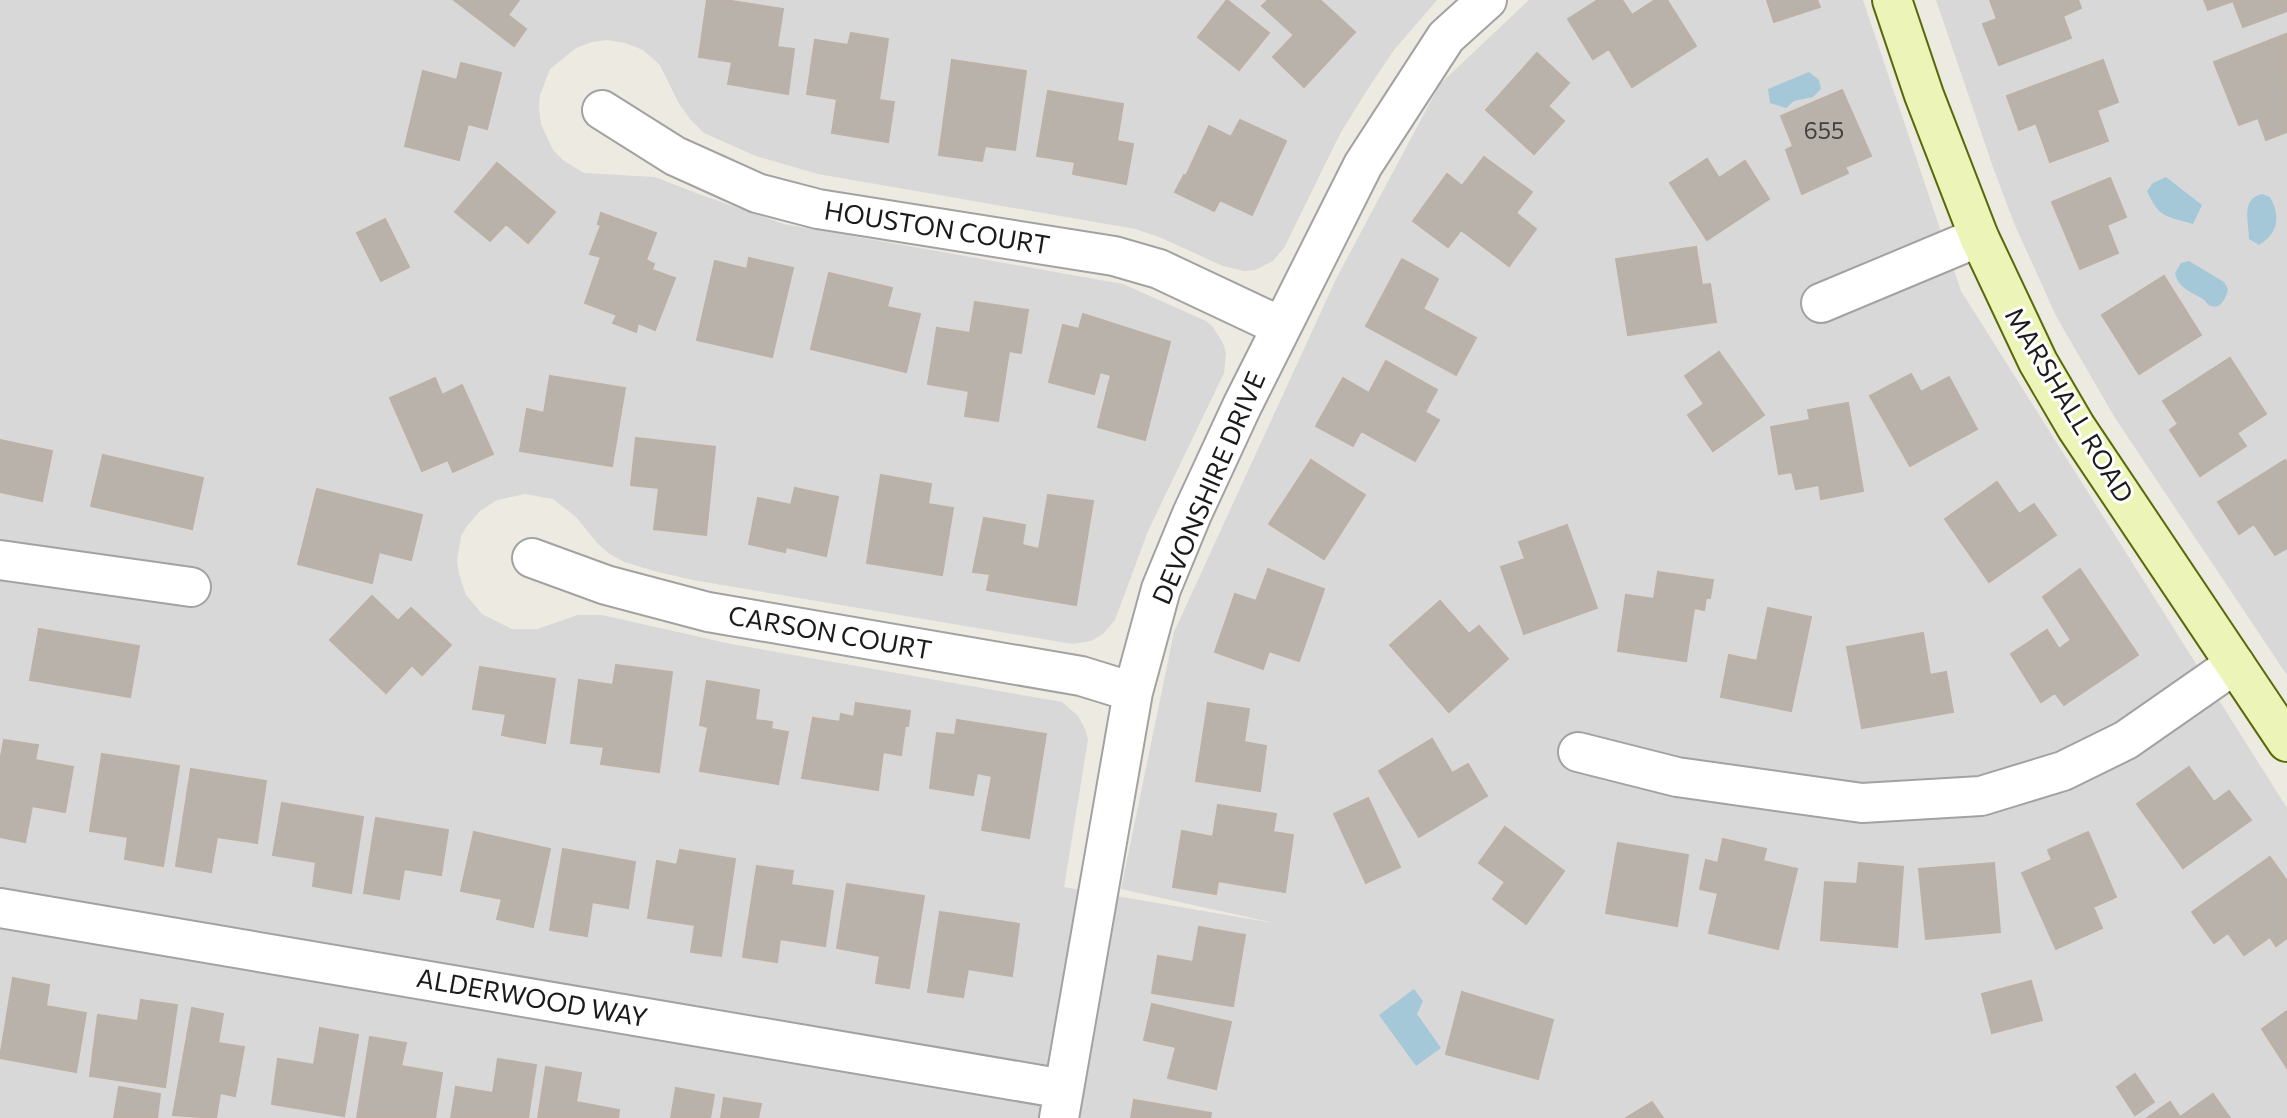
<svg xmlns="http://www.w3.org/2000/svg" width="2287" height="1118" viewBox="0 0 2287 1118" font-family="Commissioner,sans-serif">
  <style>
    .residential { fill: #d9d8d8 }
    .water { fill: #a4c8d8 }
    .building { fill: #b8b2ab; stroke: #bdb1a5; stroke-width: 2 }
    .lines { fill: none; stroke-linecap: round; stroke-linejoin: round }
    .street-casing { stroke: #a2a2a2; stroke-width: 42 }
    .secondary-casing { stroke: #576a0b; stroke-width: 42 }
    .street { stroke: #fff; stroke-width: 38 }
    .secondary { stroke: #ecf5b7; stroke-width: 38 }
    .labels { text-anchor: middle; stroke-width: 6; stroke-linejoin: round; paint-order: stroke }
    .number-label { font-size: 23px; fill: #42413f }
    .street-label { font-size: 26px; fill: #1b1b1b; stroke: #fff }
  </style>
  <rect width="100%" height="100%" fill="#eceae1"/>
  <path class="residential" d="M 0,0 L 1437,0 L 1394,50 L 1369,87 L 1340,134 L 1284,248 L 1273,261 L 1255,270 L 1244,271 L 1223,266 L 1159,237 L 1135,229 L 818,174 L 756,156 L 704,133 L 690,119 L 678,102 L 660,65 L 643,50 L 625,43 L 607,40 L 592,42 L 576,48 L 550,69 L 540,95 L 539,108 L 541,124 L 553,150 L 563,160 L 584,173 L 655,177 L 704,196 L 784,224 L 1123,284 L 1206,321 L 1213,327 L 1223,343 L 1226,353 L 1224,373 L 1148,531 L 1115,620 L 1103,634 L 1091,641 L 1072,644 L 693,580 L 658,572 L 624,562 L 610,554 L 598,544 L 576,517 L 553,499 L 525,494 L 497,500 L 480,511 L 467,526 L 461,536 L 459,548 L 457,561 L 459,574 L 466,595 L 482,614 L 512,629 L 537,629 L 578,615 L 602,615 L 731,644 L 1062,702 L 1078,716 L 1086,731 L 1088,740 L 1064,887 L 1274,923 L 1121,889 L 1174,632 L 1337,277 L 1440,84 L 1529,0 L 1863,0 L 1961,291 L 2287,808 L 2287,1118 L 0,1118 Z
    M 1936,0 L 2287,0 L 2287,675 L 2115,418 L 2056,316 L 2014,223 L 1994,170 Z"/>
  <path class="water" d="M 1809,72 L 1819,80 L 1821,89 L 1813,97 L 1794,101 L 1786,108 L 1770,103 L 1768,89 Z
    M 2166,177 L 2202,205 L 2193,224 C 2166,216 2159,218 2147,191 L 2153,183 Z
    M 2262,194 L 2270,197 C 2281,216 2278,234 2259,245 L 2249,239 C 2249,223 2240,199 2262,194 Z
    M 2189,261 L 2224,282 L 2228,289 C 2227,296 2221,310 2211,306 C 2207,305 2206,301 2203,299 C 2191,292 2178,288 2175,273 L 2181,263 Z
    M 1414,989 L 1423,1001 L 1417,1014 L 1441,1048 L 1416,1066 L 1379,1015 Z"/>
  <path class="building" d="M 454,0 L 519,0 L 508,15 L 526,29 L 514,46 Z
    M 707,0 L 725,0 L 783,9 L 777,47 L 794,49 L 788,94 L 728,84 L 732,62 L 699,57 Z
    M 1227,0 L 1269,33 L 1239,70 L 1198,37 Z
    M 1268,0 L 1320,0 L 1355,32 L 1304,87 L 1273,57 L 1294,35 L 1262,6 Z
    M 1598,0 L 1622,0 L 1632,15 L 1655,0 L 1667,0 L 1696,46 L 1632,87 L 1609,49 L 1593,59 L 1568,19 Z
    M 1767,0 L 1817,0 L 1820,7 L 1774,22 Z
    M 1990,0 L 2078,0 L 2081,8 L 2063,16 L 2071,38 L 1999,65 L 1983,24 L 1997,19 Z
    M 2204,0 L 2287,0 L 2287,11 L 2243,27 L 2233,1 L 2208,10 Z
    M 851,33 L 888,39 L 879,100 L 894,102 L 888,142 L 832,133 L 837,99 L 807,94 L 815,40 L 848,45 Z
    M 2286,34 L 2287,132 L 2266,140 L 2258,118 L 2239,125 L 2214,62 Z
    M 1537,53 L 1569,83 L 1548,106 L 1564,121 L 1534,154 L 1486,110 Z
    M 952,60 L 1026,71 L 1015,150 L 985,146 L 982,161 L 939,155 Z
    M 2103,60 L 2118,102 L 2097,110 L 2108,141 L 2050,162 L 2036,123 L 2019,130 L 2007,96 Z
    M 461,63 L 501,73 L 487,129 L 468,124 L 459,160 L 405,146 L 423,71 L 457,80 Z
    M 1842,90 L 1871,156 L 1845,167 L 1848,173 L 1802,194 L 1786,150 L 1793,146 L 1781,116 Z
    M 1048,91 L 1123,104 L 1117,141 L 1133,144 L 1126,184 L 1073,174 L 1075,162 L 1037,156 Z
    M 1240,120 L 1286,141 L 1252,215 L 1220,200 L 1214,211 L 1175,192 L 1184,175 L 1186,176 L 1209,126 L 1231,137 Z
    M 1484,157 L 1532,192 L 1516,213 L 1536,229 L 1509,266 L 1461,230 L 1448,247 L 1413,221 L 1447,174 L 1462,186 Z
    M 1707,159 L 1719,178 L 1745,161 L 1769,199 L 1707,240 L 1670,183 Z
    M 497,163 L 555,212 L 528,243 L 506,224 L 490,241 L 455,212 Z
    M 2110,178 L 2126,217 L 2107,225 L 2118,253 L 2080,269 L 2052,202 Z
    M 601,213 L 656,233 L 646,260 L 654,264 L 652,270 L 675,278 L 655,330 L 638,323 L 636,332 L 613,323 L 617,315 L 585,303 L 601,257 L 590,254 L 601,225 L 598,224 Z
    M 385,219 L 409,267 L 381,281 L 357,233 Z
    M 1696,247 L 1702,285 L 1710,284 L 1716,322 L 1628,335 L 1616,259 Z
    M 749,258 L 793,268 L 772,357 L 697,340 L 715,261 L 747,269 Z
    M 1402,259 L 1438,279 L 1423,309 L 1476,338 L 1456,375 L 1366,326 Z
    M 829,273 L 892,288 L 887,307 L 920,314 L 906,372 L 811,349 Z
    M 2164,276 L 2201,335 L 2139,374 L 2102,315 Z
    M 975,302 L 1028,310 L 1021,353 L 1009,351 L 998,421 L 965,416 L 969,391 L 928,384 L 937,328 L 970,333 Z
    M 1083,314 L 1170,342 L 1145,440 L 1098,427 L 1111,375 L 1100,372 L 1094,394 L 1049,382 L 1063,325 L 1079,329 Z
    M 1719,352 L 1764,415 L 1713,451 L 1688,415 L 1704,404 L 1685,376 Z
    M 2230,358 L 2266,414 L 2237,433 L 2246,446 L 2200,476 L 2170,430 L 2178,424 L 2163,401 Z
    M 1386,361 L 1437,390 L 1425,412 L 1439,420 L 1415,461 L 1361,431 L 1353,446 L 1316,426 L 1343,378 L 1369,393 Z
    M 1911,374 L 1921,392 L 1949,377 L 1977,429 L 1910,466 L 1870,396 Z
    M 550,376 L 625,388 L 612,466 L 520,451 L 527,409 L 544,413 Z
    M 435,378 L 442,395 L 462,385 L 493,454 L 453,472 L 448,460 L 422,471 L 390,398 Z
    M 1848,403 L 1863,491 L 1821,499 L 1819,485 L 1796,489 L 1792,472 L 1779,474 L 1771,427 L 1810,420 L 1808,410 Z
    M 636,438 L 715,447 L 706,535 L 654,529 L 659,488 L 631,485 Z
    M 0,440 L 52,451 L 42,501 L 0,492 Z
    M 103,455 L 203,478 L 192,529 L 91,506 Z
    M 1311,460 L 1365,495 L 1324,559 L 1269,524 Z
    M 2285,460 L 2287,463 L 2287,548 L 2275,555 L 2254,524 L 2239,534 L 2218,502 Z
    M 881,475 L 931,484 L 928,504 L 953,508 L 942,575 L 867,563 Z
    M 1997,482 L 2019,514 L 2034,504 L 2056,535 L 1989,582 L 1945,519 Z
    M 795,488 L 838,497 L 826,556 L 786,547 L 785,552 L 749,544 L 758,498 L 791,505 Z
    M 317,489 L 422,515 L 411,560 L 379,552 L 372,583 L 298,564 Z
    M 1048,495 L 1093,501 L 1076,605 L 987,590 L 990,574 L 973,572 L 984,518 L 1025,525 L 1022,545 L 1039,549 Z
    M 1567,525 L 1597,608 L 1524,634 L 1501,567 L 1525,559 L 1519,542 Z
    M 1268,569 L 1324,589 L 1299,661 L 1269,651 L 1263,669 L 1215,652 L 1235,594 L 1256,601 Z
    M 2080,569 L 2138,655 L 2064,705 L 2055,693 L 2041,702 L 2011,654 L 2047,630 L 2059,649 L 2071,640 L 2043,597 Z
    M 1658,572 L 1713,580 L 1710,598 L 1706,598 L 1704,610 L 1694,608 L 1686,661 L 1618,651 L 1626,595 L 1654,599 Z
    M 372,596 L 398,621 L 411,608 L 451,645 L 422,675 L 412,665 L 386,693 L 330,640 Z
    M 1440,601 L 1469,634 L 1479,626 L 1508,659 L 1449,712 L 1390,645 Z
    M 1768,608 L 1811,617 L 1791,711 L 1721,697 L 1729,655 L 1757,661 Z
    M 39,629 L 139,646 L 130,697 L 30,680 Z
    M 1923,633 L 1930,675 L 1946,672 L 1953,712 L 1862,728 L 1847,647 Z
    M 616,665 L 672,672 L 659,772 L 601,764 L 604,747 L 571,743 L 579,680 L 613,685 Z
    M 480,667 L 555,679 L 545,743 L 502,735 L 506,714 L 473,709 Z
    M 707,681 L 759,690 L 755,720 L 772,722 L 771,729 L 788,732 L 778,784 L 700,771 L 708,727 L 700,725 Z
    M 856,703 L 910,711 L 908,726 L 905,726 L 901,755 L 883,752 L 878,790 L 802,778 L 813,718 L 840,722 L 841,714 L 854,717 Z
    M 1208,703 L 1249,709 L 1244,742 L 1266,746 L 1260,791 L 1196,781 Z
    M 957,720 L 1046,734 L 1029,838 L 982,830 L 992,776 L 977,773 L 973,795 L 930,788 L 937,733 L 955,735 Z
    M 1432,739 L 1452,773 L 1468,764 L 1487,796 L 1419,837 L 1379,771 Z
    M 4,740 L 38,745 L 35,760 L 73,767 L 65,812 L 32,806 L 25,842 L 0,837 L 0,762 Z
    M 102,754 L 179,766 L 163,866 L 125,859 L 128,837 L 90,831 Z
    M 2189,767 L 2214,802 L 2229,791 L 2251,820 L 2183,868 L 2137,804 Z
    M 191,769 L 266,781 L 257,843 L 217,837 L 211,872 L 176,866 Z
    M 1368,798 L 1400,867 L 1366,883 L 1334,814 Z
    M 282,803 L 363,817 L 351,893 L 313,886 L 316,862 L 273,855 Z
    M 1218,805 L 1276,814 L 1273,832 L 1293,835 L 1285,892 L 1218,881 L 1216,894 L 1173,887 L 1182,831 L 1213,837 Z
    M 376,818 L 448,830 L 441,875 L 404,869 L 399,899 L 364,893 Z
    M 1505,827 L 1564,871 L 1526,924 L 1493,899 L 1505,882 L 1479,863 Z
    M 474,832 L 550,849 L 533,927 L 497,919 L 502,899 L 461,891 Z
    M 2088,832 L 2116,897 L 2093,907 L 2102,928 L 2056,949 L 2022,873 L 2052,860 L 2048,850 Z
    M 1723,839 L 1766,849 L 1763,861 L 1797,869 L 1778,949 L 1709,933 L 1718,893 L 1700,889 L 1706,860 L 1718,863 Z
    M 1618,843 L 1688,855 L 1677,926 L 1606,913 Z
    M 563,849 L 635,862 L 628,908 L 592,902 L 587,936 L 550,930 Z
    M 680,850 L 735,859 L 721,956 L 691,952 L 695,925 L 648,918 L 657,861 L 677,865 Z
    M 2270,857 L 2287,881 L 2287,938 L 2276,946 L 2270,937 L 2244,955 L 2228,933 L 2214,943 L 2192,912 Z
    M 1859,863 L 1903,867 L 1897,947 L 1821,940 L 1825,882 L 1857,884 Z
    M 1994,863 L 2000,932 L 1926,939 L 1919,869 Z
    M 757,866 L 793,871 L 791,885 L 833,891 L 825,946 L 780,939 L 777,962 L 743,957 Z
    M 847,884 L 924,896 L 909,988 L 876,983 L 880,956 L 837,948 Z
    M 940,912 L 1019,924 L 1012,976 L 968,969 L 963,997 L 928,992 Z
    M 1199,927 L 1245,935 L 1233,1006 L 1152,993 L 1158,956 L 1193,962 Z
    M 13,978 L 49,985 L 46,1006 L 86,1013 L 76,1072 L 0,1058 Z
    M 2031,981 L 2042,1020 L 1992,1033 L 1982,994 Z
    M 1462,992 L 1553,1020 L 1538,1079 L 1446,1054 Z
    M 141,1000 L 177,1005 L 165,1087 L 90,1076 L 98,1015 L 138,1021 Z
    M 1152,1004 L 1231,1022 L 1216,1089 L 1168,1078 L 1176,1047 L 1144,1040 Z
    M 192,1008 L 223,1014 L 218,1043 L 244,1047 L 235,1096 L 220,1093 L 216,1118 L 173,1115 Z
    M 2287,1011 L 2287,1068 L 2262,1029 Z
    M 320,1028 L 358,1035 L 344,1116 L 272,1104 L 278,1059 L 314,1065 Z
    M 370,1037 L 406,1043 L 401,1066 L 442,1073 L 435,1118 L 357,1118 Z
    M 498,1059 L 536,1065 L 528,1118 L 451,1118 L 456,1087 L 493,1093 Z
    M 546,1067 L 581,1073 L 576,1102 L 619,1110 L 618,1118 L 538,1118 Z
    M 2135,1074 L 2154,1102 L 2135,1115 L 2117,1087 Z
    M 119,1087 L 160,1094 L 157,1118 L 114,1118 Z
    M 676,1088 L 714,1095 L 710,1118 L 671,1118 Z
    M 2213,1094 L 2230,1118 L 2147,1118 L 2170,1102 L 2180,1117 Z
    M 724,1098 L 761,1104 L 758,1118 L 721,1118 Z
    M 1134,1100 L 1211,1113 L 1210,1118 L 1131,1118 Z
    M 1652,1102 L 1663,1118 L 1626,1118 Z"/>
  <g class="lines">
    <g class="street-casing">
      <path id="street" d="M 602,110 L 675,156 L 757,193 L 818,209 L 1114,256 L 1159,269 L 1280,326
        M 1821,303 L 1979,237
        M 532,558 L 606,585 L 708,612 L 1081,676 L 1133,692
        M 0,560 L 191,587
        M 1578,752 L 1677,777 L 1862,803 L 1981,796 L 2063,771 L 2126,740 L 2235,664
        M 0,908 L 1064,1089
        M 1059,1118 L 1133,692 L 1161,589 L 1192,514 L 1242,406 L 1363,165 L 1446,37 L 1487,0"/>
    </g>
    <g class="secondary-casing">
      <path id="secondary" d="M 1892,0 L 1924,95 L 1979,237 L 2038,362 L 2076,427 L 2287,742"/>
    </g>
    <use href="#street" class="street"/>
    <use href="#secondary" class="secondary"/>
  </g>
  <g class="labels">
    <g class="number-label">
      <text x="1824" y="139">655</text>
    </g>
    <g class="street-label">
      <text transform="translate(937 228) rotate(9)" y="9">HOUSTON COURT</text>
      <text transform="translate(2069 405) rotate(59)" y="9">MARSHALL ROAD</text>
      <text transform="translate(1209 488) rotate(-67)" y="9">DEVONSHIRE DRIVE</text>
      <text transform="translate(830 633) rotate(10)" y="9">CARSON COURT</text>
      <text transform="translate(532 998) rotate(10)" y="9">ALDERWOOD WAY</text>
    </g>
  </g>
</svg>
